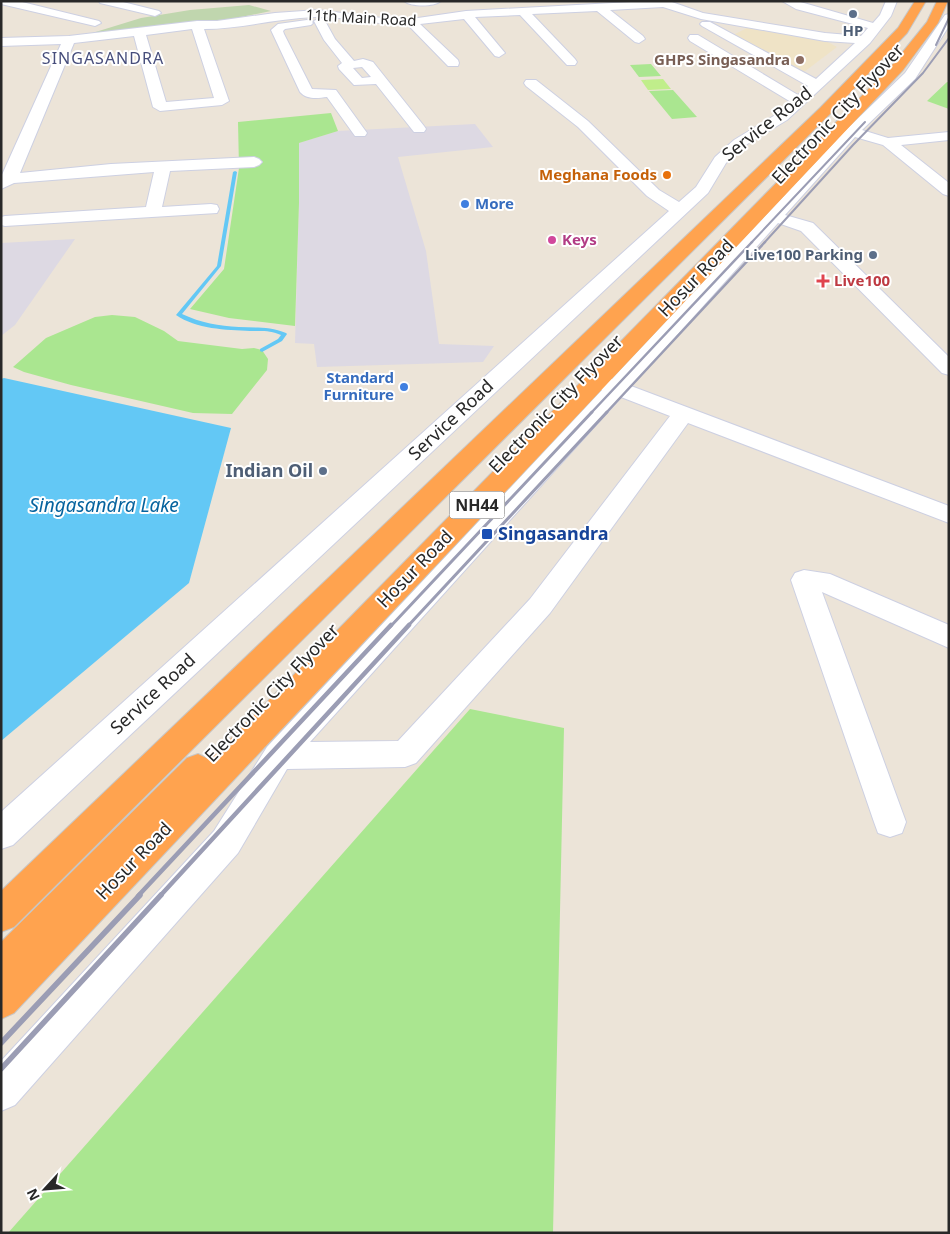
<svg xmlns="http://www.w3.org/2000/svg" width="950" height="1234" viewBox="0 0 950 1234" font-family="'Noto Sans',sans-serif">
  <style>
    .industrial { fill: #ddd9e3 }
    .education { fill: #efe3c6 }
    .green { fill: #aae690 }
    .cemetery { fill: #c0d6ae }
    .pitch { fill: #c0ee8b }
    .water { fill: #63c8f5 }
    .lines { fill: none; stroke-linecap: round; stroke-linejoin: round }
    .stream { fill: #63c8f5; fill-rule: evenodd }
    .minor-casing { stroke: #cdd0e2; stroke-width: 2 }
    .highway-casing { stroke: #c7c7c7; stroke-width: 2 }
    .minor { fill: #fff; fill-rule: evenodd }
    .highway { fill: #ffa34f; fill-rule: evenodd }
    .rail-far4 { stroke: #9b9db4; stroke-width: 2 }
    .rail-far3 { stroke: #9b9db4; stroke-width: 2.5 }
    .rail-far2 { stroke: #9b9db4; stroke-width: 3 }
    .rail-far1 { stroke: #9b9db4; stroke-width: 4.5 }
    .rail { stroke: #9b9db4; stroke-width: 5.5 }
    .service-dot { fill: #5c6f8a; stroke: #fff; stroke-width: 2 }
    .education-dot { fill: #8d6e63; stroke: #fff; stroke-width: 2 }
    .food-dot { fill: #e8710a; stroke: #fff; stroke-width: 2 }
    .shop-dot { fill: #3f7fe0; stroke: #fff; stroke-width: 2 }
    .hotel-dot { fill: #d1479c; stroke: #fff; stroke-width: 2 }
    .health-dot { fill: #e0444e; stroke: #fff; stroke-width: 2 }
    .transit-dot { fill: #1a4fb4; stroke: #fff; stroke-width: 2 }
    .labels { text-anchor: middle; stroke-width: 4; stroke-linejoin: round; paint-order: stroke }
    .far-street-label { font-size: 15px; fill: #282828; stroke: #fff }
    .far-service-label { font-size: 15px; font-weight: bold; fill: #4e5e75; stroke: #fff }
    .far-education-label { font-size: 15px; font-weight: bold; fill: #785e54; stroke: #fff; text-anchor: end }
    .far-food-label { font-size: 15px; font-weight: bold; fill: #c56008; stroke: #fff; text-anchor: end }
    .far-shop-label { font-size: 15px; font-weight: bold; fill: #366cbe; stroke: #fff; text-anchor: start }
    .far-hotel-label { font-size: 15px; font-weight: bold; fill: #b23c85; stroke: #fff; text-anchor: start }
    .far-health-label { font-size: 15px; font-weight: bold; fill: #be3a42; stroke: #fff; text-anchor: start }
    .far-quarter-label { font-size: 16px; letter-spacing: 1px; fill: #464d7b; stroke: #fff }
    .shield { fill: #fff; stroke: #686868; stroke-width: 1 }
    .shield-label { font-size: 16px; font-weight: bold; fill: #282828 }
    .street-label { font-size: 18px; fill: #282828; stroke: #fff }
    .service-label { font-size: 18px; font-weight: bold; fill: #4e5e75; stroke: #fff; text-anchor: end }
    .transit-label { font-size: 18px; font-weight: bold; fill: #164399; stroke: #fff; text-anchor: start }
    .water-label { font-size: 19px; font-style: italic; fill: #05639e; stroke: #fff }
  </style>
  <rect width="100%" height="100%" fill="#ece4d8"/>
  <path class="industrial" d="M 475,124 L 493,147 L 398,157 L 426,251 L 439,344 L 494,346 L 483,362 L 317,367 L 314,344 L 295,343 L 299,203 L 299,143 L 338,131 Z
    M 75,239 L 15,325 L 1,336 L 1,243 Z"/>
  <path class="education" d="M 747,28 L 826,41 L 837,47 L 804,72 L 733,35 Z"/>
  <path class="green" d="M 651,64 L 661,76 L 639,77 L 630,65 Z
    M 947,82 L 949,82 L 949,109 L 927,101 Z
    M 673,90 L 697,117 L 672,119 L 649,91 Z
    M 331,113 L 338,131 L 299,143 L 299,203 L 295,326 L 229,318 L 190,309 L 224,269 L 239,168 L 238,122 Z
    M 112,315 L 135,317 L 164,331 L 178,341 L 242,349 L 254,348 L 262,350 L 268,359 L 267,370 L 232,414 L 193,413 L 71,385 L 24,372 L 13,367 L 46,338 L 95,317 Z
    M 470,709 L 564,728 L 553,1233 L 8,1233 Z"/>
  <path class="cemetery" d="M 249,5 L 271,11 L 216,22 L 89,34 L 141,18 L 190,10 Z"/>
  <path class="pitch" d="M 663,79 L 671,89 L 648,90 L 641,80 Z"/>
  <path class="water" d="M 4,378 L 231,428 L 189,583 L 1,741 L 1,379 Z"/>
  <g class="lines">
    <path class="stream" d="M 235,171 L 237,172 L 221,266 L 182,314 C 201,323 219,326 239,327 C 256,328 270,326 286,333 L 287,334 L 282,341 L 262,352 L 260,351 L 260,349 L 278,339 L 281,335 C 271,330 260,331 250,331 C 226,330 196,329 176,315 L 217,266 L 233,172 Z"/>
    <g class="minor-casing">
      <path id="minor" d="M 1,1 L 18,1 L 99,21 L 101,23 L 95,26 L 1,4 Z
        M 99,1 L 119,1 L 159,11 L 161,13 L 155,16 L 100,3 Z
        M 404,1 L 441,1 C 434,7 411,7 404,1 Z
        M 650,1 L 669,1 L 703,13 L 825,33 L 861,36 L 868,28 L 796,9 L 782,1 L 797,1 L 873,23 L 880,15 L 886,1 L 897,1 L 891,16 L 870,43 L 787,120 L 744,146 L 726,163 L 708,193 L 13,845 L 1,849 L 1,812 L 669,211 L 647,196 L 578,127 L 526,86 L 524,83 L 526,80 L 536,80 L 588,121 L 659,190 L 679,202 L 696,187 L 715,157 L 734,140 L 777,114 L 791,102 L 690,41 L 688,38 L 690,35 L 698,35 L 798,95 L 808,86 L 702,26 L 700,24 L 702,22 L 710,22 L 816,79 L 855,43 L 825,41 L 701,19 L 663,7 L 610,10 L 643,36 L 645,39 L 639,43 L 635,42 L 597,11 L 532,14 L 575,59 L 577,62 L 575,65 L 567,65 L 520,15 L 475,17 L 505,53 L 499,57 L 495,56 L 464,19 L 420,24 L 458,60 L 459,63 L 458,66 L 448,66 L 408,25 C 377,25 345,16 316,17 C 278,18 241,29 204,29 L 229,101 L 222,105 L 160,111 L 153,107 L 134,36 L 74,43 L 20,173 L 111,164 L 254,157 L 259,159 L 262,162 L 259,165 L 254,167 L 170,171 L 162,207 L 211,204 L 217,205 L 219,209 L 217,213 L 5,226 L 1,225 L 1,217 L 5,216 L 146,207 L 154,172 L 14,183 L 1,189 L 1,177 L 61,44 L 1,46 L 1,38 L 69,36 L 197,21 L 217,21 L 275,13 L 318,10 L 390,19 L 411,19 L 466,11 ZM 192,29 L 214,98 L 166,102 L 146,35 Z
        M 949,14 L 949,26 L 915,79 L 862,130 L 888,138 L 949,132 L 949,140 L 901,145 L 949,183 L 949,196 L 943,194 L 883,145 L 855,137 L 785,215 L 813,223 L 949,357 L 949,375 L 942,373 L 801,231 L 778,223 L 631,386 L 949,506 L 949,523 L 688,423 L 550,613 L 416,763 L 405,767 L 287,769 L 238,853 L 15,1105 L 1,1111 L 1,1061 L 214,831 L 267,747 L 602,390 L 592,387 L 589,382 L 592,377 L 600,376 L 612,379 L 847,129 L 905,73 L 945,15 ZM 621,397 L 670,416 L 530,599 L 398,741 L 310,742 Z
        M 320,18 L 324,19 L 335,39 L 354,61 L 363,59 L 373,62 L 424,126 L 426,129 L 424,132 L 414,132 L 376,84 L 354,85 L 339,69 L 338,66 L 342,63 L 324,40 L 314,21 ZM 362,67 L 363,68 L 371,77 L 362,78 L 353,68 Z
        M 307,20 L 311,21 L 313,23 L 311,25 L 285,29 L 283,31 L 284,34 L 312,89 L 336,90 L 367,133 L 365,136 L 355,136 L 327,97 C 318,98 307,100 300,92 L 271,30 L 278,24 Z
        M 804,570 L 830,574 L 949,625 L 949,648 L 822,592 L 906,822 L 902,833 L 890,837 L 878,833 L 874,822 L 791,580 L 795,573 Z"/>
    </g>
    <g class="highway-casing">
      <path id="highway" d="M 915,1 L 926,1 L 907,33 L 830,114 L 14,927 L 1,932 L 1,891 L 820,108 L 898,28 Z
        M 937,1 L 948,1 L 938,23 L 903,70 L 14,1013 L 1,1019 L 1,942 L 187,758 L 198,754 L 210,760 L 893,64 L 927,22 Z"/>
    </g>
    <use href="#minor" class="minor"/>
    <use href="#highway" class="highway"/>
    <path class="rail-far4" d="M 936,45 L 949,18
      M 751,243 L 865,122
      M 764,243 L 853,145 L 923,73 L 949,38"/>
    <path class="rail-far3" d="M 591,413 L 752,242
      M 606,413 L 765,242"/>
    <path class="rail-far2" d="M 390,627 L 592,412
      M 407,627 L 607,412"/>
    <path class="rail-far1" d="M 138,896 L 391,625
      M 160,896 L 409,625"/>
    <path class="rail" d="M 1,1043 L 140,895
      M 1,1069 L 161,895"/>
  </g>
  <g class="service-dot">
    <circle cx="853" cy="14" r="5"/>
    <circle cx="873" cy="255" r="5"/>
    <circle cx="323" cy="471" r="5"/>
  </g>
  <circle class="education-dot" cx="800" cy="60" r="5"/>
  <circle class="food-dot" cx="667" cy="175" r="5"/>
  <g class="shop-dot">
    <circle cx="465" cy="204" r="5"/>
    <circle cx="404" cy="387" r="5"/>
  </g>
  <circle class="hotel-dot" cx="552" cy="240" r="5"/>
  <path class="health-dot" d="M820.5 273.5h5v5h5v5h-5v5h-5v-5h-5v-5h5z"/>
  <rect class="transit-dot" x="481" y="528" width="12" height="12" rx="2.5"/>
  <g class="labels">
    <g class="far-street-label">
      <text transform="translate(361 18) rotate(3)" y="5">11th Main Road</text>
    </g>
    <g class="far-service-label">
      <text x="853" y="36">HP</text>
      <text x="863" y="260" text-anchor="end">Live100 Parking</text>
    </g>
    <g class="far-education-label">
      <text x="790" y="65">GHPS Singasandra</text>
    </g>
    <g class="far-food-label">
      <text x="657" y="180">Meghana Foods</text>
    </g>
    <g class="far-shop-label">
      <text x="475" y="209">More</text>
      <text x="394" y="383" text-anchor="end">Standard<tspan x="394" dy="17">Furniture</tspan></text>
    </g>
    <g class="far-hotel-label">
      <text x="562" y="245">Keys</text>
    </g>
    <g class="far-health-label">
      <text x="834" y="286">Live100</text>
    </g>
    <g class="far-quarter-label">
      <text x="103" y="64">SINGASANDRA</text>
    </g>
    <rect class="shield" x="449.5" y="491.5" width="55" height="27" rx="4"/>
    <g class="shield-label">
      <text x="477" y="511">NH44</text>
    </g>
    <g class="street-label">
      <text transform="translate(838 114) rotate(-47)" y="6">Electronic City Flyover</text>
      <text transform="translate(767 124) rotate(-38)" y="6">Service Road</text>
      <text transform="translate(696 278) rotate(-46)" y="6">Hosur Road</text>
      <text transform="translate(556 404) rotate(-46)" y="6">Electronic City Flyover</text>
      <text transform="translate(451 420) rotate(-43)" y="6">Service Road</text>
      <text transform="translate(415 569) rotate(-46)" y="6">Hosur Road</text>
      <text transform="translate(272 693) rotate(-46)" y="6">Electronic City Flyover</text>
      <text transform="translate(153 694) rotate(-43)" y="6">Service Road</text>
      <text transform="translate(134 861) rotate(-46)" y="6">Hosur Road</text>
    </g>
    <g class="service-label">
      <text x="313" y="477">Indian Oil</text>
    </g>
    <g class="transit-label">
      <text x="498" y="540">Singasandra</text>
    </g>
    <g class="water-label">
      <text x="104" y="512">Singasandra Lake</text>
    </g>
  </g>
  <rect width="950" height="1234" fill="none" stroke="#282828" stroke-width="5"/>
  <g transform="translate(45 1189) rotate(244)" stroke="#ffffff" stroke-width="4" paint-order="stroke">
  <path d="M0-4L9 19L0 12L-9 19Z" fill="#282828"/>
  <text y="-8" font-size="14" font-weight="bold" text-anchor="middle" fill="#282828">N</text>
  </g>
</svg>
